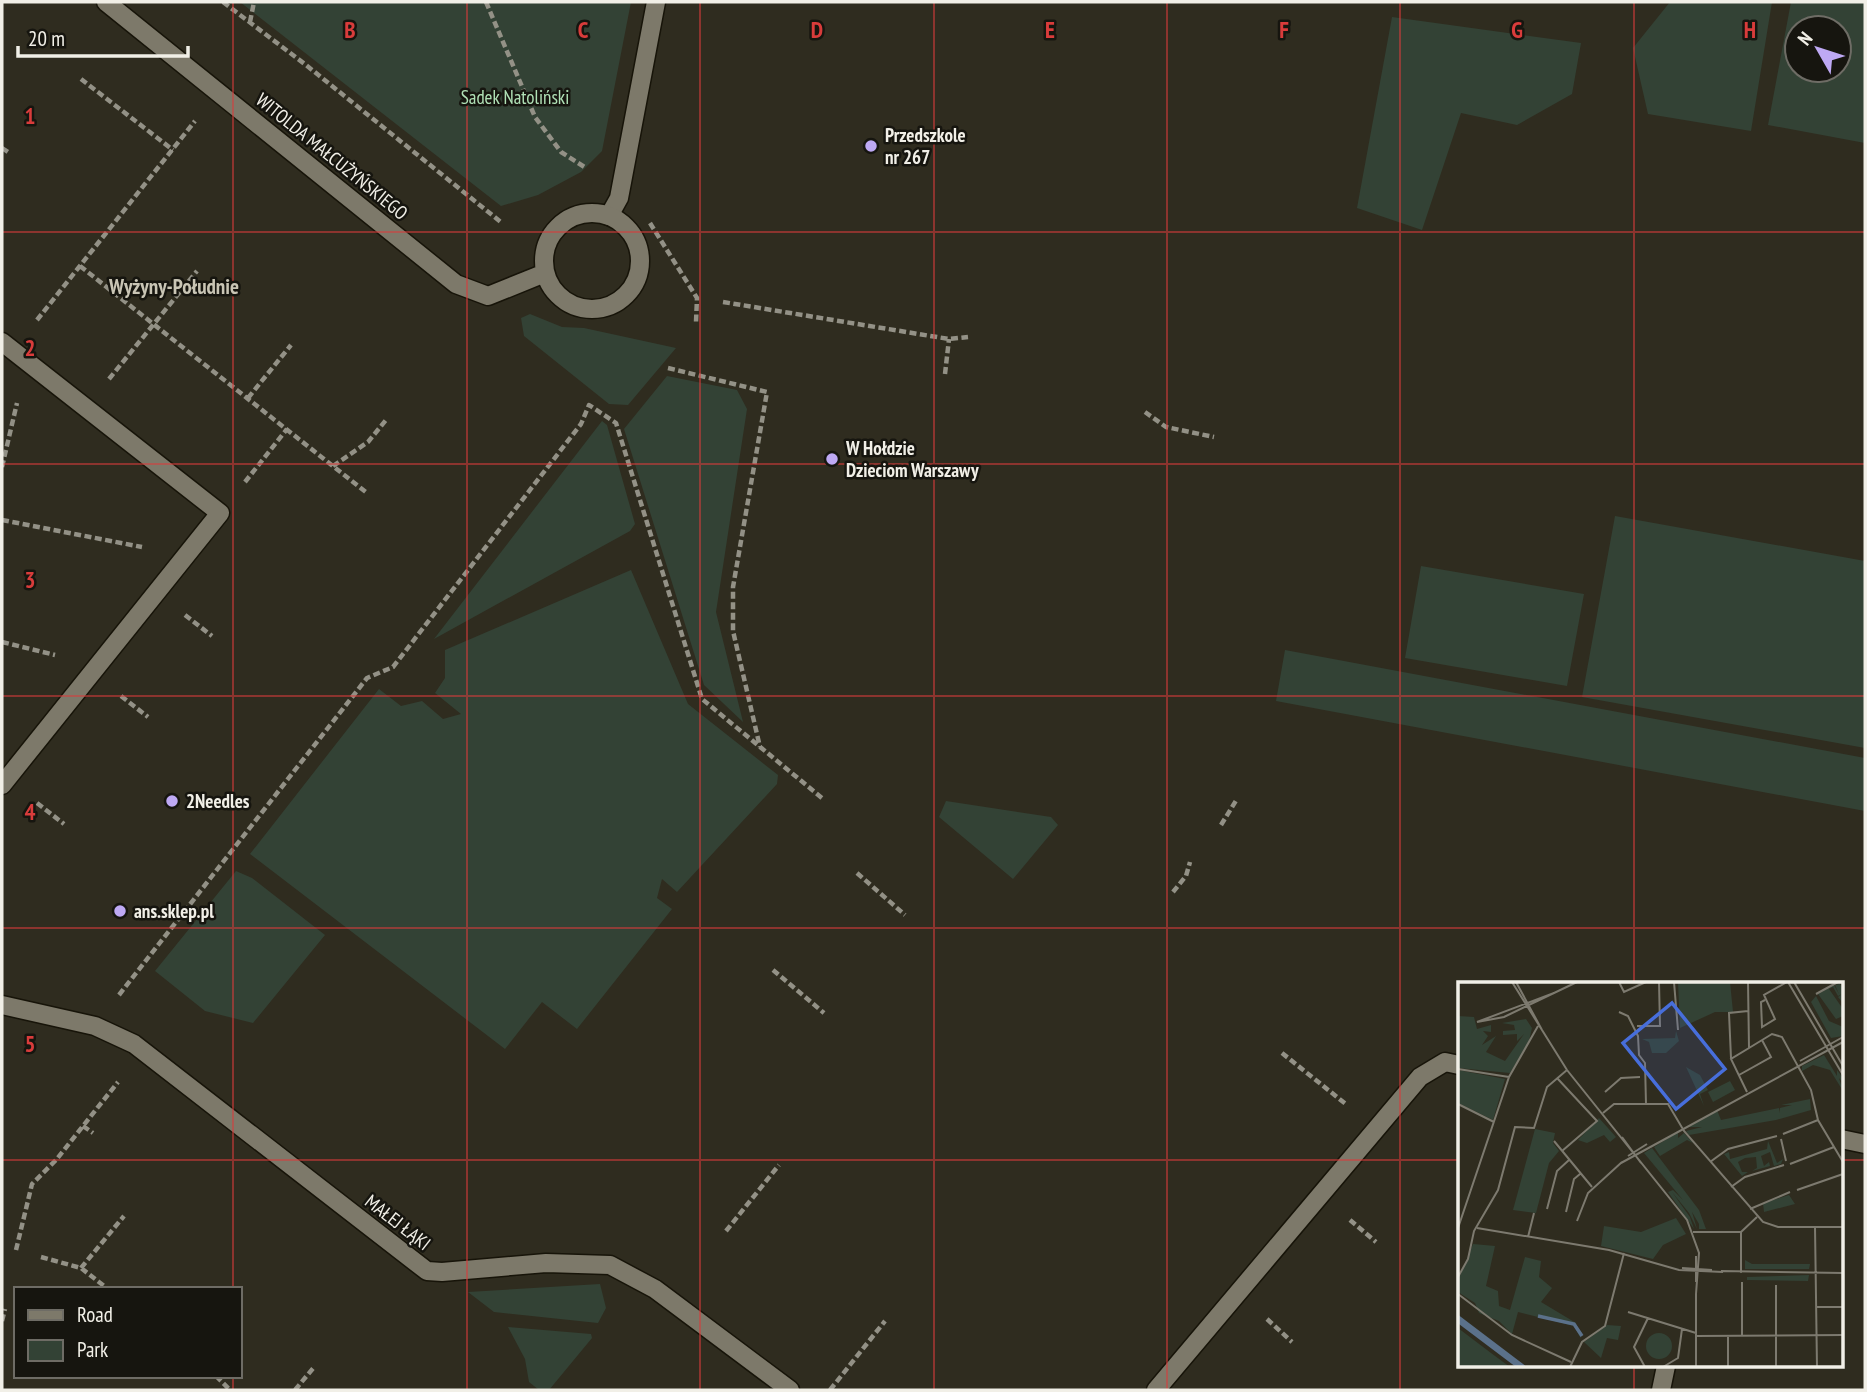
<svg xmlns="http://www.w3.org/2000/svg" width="1867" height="1392" viewBox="0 0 1867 1392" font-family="'PT Sans Narrow',sans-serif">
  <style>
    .green { fill: #334235; fill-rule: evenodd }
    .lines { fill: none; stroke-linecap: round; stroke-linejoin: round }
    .lane-casing { stroke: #171409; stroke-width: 21 }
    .street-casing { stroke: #171409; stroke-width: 21 }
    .path { stroke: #939186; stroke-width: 4.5; stroke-dasharray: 7 3.5; stroke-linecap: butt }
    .lane { stroke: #7d796a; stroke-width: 18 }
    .street { stroke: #7d796a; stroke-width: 18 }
    .grid { fill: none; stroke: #d93c3b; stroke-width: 2; stroke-opacity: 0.55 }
    .poi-dot { fill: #bea9f4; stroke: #16150f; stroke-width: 2.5 }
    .labels { text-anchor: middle; stroke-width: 5; stroke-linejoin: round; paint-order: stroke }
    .park-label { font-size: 19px; fill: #b0e1b6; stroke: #16150f }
    .poi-label { font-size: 19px; font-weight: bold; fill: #f1efe7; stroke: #16150f; text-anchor: start }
    .street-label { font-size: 19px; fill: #f1efe7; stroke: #16150f }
    .neighbourhood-label { font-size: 21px; font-weight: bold; fill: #c9c5b5; stroke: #16150f }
    .inset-river { fill: none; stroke: #5b718a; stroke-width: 3.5 }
    .inset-road { fill: none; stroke: #7d7a6f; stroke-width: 2 }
    .view { fill: #476edb; fill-opacity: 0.15; stroke: #476edb; stroke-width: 3.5 }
    .inset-edge { fill: none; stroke: #f1efe7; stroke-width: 3.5 }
    .grid-label { font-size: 23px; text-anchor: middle; font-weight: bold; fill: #d93c3b; stroke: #16150f; stroke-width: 5; stroke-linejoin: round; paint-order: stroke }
  </style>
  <rect width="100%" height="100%" fill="#2f2c1f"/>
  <path class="green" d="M 240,2 L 631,2 L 602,151 L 581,172 L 538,195 L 501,206 Z
    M 1670,2 L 1772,2 L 1751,131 L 1648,114 L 1633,48 Z
    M 1791,2 L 1865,2 L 1865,143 L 1768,125 ZM 1797,28 L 1839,28 L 1839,70 L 1797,70 Z
    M 1392,17 L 1581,43 L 1572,94 L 1517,125 L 1461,113 L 1422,230 L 1357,208 Z
    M 530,314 L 562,327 L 584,328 L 676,348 L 628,405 L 609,404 L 524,336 L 521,318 Z
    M 667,376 L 737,390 L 747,409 L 716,612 L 743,722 L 704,685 L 624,429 Z
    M 602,421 L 607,425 L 635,524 L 630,531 L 434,639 Z
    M 1615,516 L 1865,561 L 1865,748 L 1582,697 Z
    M 1421,566 L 1584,594 L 1567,686 L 1405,658 Z
    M 631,570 L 688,704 L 778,775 L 777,784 L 677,892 L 662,879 L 657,898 L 672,909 L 577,1029 L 542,1002 L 505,1049 L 250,854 L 379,689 L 401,706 L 422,701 L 443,719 L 461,714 L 435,693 L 445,678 L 445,650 Z
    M 1285,650 L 1865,758 L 1865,811 L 1276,701 Z
    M 946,801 L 1051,817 L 1058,825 L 1013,879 L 939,817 Z
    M 236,871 L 252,878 L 325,935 L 253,1023 L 205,1011 L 155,971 Z
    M 600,1284 L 606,1308 L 598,1323 L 494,1312 L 468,1292 Z
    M 508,1327 L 591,1334 L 592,1338 L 549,1390 L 539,1390 L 529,1382 L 525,1359 Z"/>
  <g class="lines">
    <g class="lane-casing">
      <path id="lane" d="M 609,216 L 619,198 L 656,2
        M 1841,1139 L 1865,1144
        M 1156,1390 L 1420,1077 L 1445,1062 L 1459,1065
        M 1661,1390 L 1666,1366"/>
    </g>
    <g class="street-casing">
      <path id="street" d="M 106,2 L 456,284 L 488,296 L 545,273
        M544 261a48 48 0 1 1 96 0a48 48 0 1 1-96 0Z
        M 2,342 L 220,513 L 2,785
        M 2,1005 L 95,1026 L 134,1044 L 427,1271 L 442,1272 L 546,1263 L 610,1265 L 655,1289 L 790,1390"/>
    </g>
    <path class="path" d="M 223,2 L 306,65 L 502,223
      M 486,2 L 535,117 L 561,152 L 586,168
      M 250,22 L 254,2
      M 81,79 L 173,150
      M 2,148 L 8,152
      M 650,223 L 697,298 L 696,322
      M 80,266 L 367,493
      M 723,302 L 949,339 L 968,337
      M 37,320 L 195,121
      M 668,368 L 767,392 L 733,587 L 733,631 L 760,747
      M 945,374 L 949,339
      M 109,379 L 197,271
      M 248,398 L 291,345
      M 1145,412 L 1166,427 L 1214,437
      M 333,466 L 368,442 L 386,420
      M 2,467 L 17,403
      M 245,482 L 287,429
      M 2,520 L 142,547
      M 185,615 L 212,636
      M 2,642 L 55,655
      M 121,696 L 148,717
      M 37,803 L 64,824
      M 1221,825 L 1237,799
      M 857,873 L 905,915
      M 1173,892 L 1186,876 L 1190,862
      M 773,970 L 824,1013
      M 119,995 L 367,678 L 393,667 L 581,424 L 589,405 L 616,423 L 702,699 L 822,798
      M 1282,1053 L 1347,1105
      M 83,1126 L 93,1133
      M 1350,1220 L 1376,1242
      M 726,1231 L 779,1165
      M 16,1250 L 32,1184 L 56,1160 L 118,1082
      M 41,1257 L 81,1268 L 108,1289
      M 81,1268 L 124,1216
      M 1267,1319 L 1292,1342
      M 2,1321 L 5,1309
      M 216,1376 L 230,1390
      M 295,1390 L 315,1366
      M 830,1390 L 885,1321"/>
    <use href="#lane" class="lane"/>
    <use href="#street" class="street"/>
  </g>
  <path class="grid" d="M 233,2 L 233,1289M 467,2 L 467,1390M 700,2 L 700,1390M 934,2 L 934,1390M 1167,2 L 1167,1390M 1400,2 L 1400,1390M 1634,2 L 1634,984M 2,232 L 1865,232M 2,464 L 1865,464M 2,696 L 1865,696M 2,928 L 1865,928M 2,1160 L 1459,1160M 1841,1160 L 1865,1160M 1634,1366 L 1634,1390M 233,1376 L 233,1390"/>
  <g class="poi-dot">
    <circle cx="871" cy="146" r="7"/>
    <circle cx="832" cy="459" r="7"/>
    <circle cx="172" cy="801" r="7"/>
    <circle cx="120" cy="911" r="7"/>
  </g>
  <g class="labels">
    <g class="park-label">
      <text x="515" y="104">Sadek Natoliński</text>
    </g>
    <g class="poi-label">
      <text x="885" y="142">Przedszkole<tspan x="885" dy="22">nr 267</tspan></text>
      <text x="846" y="455">W Hołdzie<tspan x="846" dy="22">Dzieciom Warszawy</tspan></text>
      <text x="186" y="808">2Needles</text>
      <text x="134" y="918">ans.sklep.pl</text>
    </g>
    <g class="street-label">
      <text transform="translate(332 156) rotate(39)" y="7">WITOLDA MAŁCUŻYŃSKIEGO</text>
      <text transform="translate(398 1222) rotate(38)" y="7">MAŁEJ ŁĄKI</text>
    </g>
    <g class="neighbourhood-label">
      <text x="174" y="294">Wyżyny-Południe</text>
    </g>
  </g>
  <g transform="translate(1458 982)">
    <rect width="385" height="385" fill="#2f2c1f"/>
    <path d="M 220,0 L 272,0 L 275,30 L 257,30 L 222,46 ZM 382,2 L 385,7 L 384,20 L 380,15 L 384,12 L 380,14 L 375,5 L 371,7 L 385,27 L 385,34 L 378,37 L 360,12 L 376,3 L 381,12 L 377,3 ZM 358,14 L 371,39 L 385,45 L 385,54 L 373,56 L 353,20 ZM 0,34 L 16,35 L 19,47 L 33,43 L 33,50 L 25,49 L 30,54 L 24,63 L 38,54 L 28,70 L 47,79 L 66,52 L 59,59 L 59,52 L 45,53 L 45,49 L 57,48 L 56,43 L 44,41 L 68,37 L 74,46 L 71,59 L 52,91 L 0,86 ZM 218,49 L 221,59 L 208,71 L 194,71 L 191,60 L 184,57 L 217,56 ZM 366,73 L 379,94 L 379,88 L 385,96 L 385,101 L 381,96 L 385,109 L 372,88 L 355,83 L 344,89 L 344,84 ZM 228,85 L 242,93 L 250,108 L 242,112 L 246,124 ZM 0,88 L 47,97 L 35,138 L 0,121 ZM 272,99 L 277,108 L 255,120 L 250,110 ZM 352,117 L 353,128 L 318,138 L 231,153 L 228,149 L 244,145 L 229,145 L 259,128 L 263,138 L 321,126 L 322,131 L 322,126 L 334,123 L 323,123 ZM 141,136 L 158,155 L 152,160 L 146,153 L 129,161 L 120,158 ZM 77,147 L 97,151 L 95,161 L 101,169 L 91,181 L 78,231 L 55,228 ZM 220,150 L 220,156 L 226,151 L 235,161 L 229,158 L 202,174 L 196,165 ZM 310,159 L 319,181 L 325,177 L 323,182 L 316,184 L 312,170 L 303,174 L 306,184 L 311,180 L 312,184 L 294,189 L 299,186 L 298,175 L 287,176 L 280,180 L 284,190 L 290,190 L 284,194 L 266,172 L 271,170 L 272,177 L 309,167 ZM 194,166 L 241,228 L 248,247 L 241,247 L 241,242 L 234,230 L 239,247 L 231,231 L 214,210 L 232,235 L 236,247 L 210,210 L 215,208 L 225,218 L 186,171 ZM 331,213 L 337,222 L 306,230 L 305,221 ZM 218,236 L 228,252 L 205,263 L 195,277 L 143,264 L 146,244 L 183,250 ZM 15,262 L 37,264 L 28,304 L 40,309 L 41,324 L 52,328 L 67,275 L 83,279 L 81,295 L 94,306 L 83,320 L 118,341 L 123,357 L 116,344 L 60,330 L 54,352 L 41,339 L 21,331 L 17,321 L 0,310 L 0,298 ZM 354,273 L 351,287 L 287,287 L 287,278 L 294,282 L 352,282 ZM 351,293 L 350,299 L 289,298 L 289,295 ZM 149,343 L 163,344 L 160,358 L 149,356 L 143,376 L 126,360 ZM 0,346 L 33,371 L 52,385 L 0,385 ZM188 364a13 13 0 1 1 26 0a13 13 0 1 1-26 0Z" fill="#334235"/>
    <path class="inset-river" d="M 80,334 L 116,342 L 124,354M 0,335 L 66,385M 0,339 L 61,385"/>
    <path class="inset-road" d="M 54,0 L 109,88 L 229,238 L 241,271 L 238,312M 58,0 L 84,48M 161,0 L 166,10 L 188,0M 216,0 L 220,48M 330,0 L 385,93M 336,0 L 385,84M 358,12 L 380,0M 307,18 L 303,20 L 304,45 L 317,37 L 306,13 L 329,0M 19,40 L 46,35 L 119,0M 19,40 L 96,11M 179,44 L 202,44 L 201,0M 291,66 L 314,52 L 324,55 L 353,108 L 360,138 L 385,180M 273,76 L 271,31 L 290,29M 342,79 L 385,55M 0,87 L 51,95M 281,93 L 313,75 L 304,58M 99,96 L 139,139 L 104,169M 147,110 L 163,96 L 182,95M 289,110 L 273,77 L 291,66 L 290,0M 0,122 L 36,140M 188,122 L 210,122 L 226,149 L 305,240 L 320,245 L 385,245M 145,131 L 156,122 L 188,122 L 187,81 L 181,73 L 180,54 L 170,34 L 161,30M 325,152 L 360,138M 164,155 L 183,181M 323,157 L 328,179M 96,159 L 134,205M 170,174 L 189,162M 252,180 L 270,167 L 319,154M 163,181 L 385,60M 332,182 L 376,165M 273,205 L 287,195 L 326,183M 339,208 L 385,192M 89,227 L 99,189 L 111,178M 292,227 L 332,210M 108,230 L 116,197 L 122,192M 119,239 L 130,211 L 164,180M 357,245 L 359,385M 0,246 L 51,95 L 80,44M 19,246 L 151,268 L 221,288 L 265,290M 235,250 L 283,250 L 299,235M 283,250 L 283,291M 70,255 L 76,231M 238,274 L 238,300M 224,286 L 254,288M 263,289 L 385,291M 0,295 L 10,277 L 16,249 L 40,208 L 57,145 L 76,146 L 89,105 L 109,88M 284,300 L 284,353M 318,303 L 318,385M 0,312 L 54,353 L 113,380M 358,325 L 385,325M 170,330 L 238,351M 238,354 L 385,353M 112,385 L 124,360 L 147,344 L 166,271M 187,385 L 176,365 L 190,336M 205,385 L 220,376 L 224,347M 238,385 L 238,312M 270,385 L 270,353"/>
    <path class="view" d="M 214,21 L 267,87 L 218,127 L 165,61 Z"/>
    <rect width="385" height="385" class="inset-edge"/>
  </g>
  <g class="grid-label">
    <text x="350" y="38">B</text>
    <text x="583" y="38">C</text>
    <text x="817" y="38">D</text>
    <text x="1050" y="38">E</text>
    <text x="1284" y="38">F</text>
    <text x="1517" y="38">G</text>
    <text x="1750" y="38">H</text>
    <text x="30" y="124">1</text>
    <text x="30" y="356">2</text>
    <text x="30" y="588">3</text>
    <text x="30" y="820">4</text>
    <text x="30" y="1052">5</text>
  </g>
  <rect width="1867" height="1392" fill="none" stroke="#f1efe7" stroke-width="7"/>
  <rect x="14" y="1287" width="228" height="91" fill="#16150f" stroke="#6e6c65" stroke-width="2"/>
  <rect x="28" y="1310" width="35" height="10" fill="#7d796a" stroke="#6e6c65" stroke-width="2"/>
  <text x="77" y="1322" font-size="21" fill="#f1efe7">Road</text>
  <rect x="28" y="1340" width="35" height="21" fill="#334235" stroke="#6e6c65" stroke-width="2"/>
  <text x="77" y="1357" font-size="21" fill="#f1efe7">Park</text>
  <g transform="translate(1818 49) rotate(309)"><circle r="33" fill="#16150f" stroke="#6e6c65" stroke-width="2"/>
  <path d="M0-5L12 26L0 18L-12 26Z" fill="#bea9f4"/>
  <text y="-10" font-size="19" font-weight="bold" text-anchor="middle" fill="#f1efe7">N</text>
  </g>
  <path d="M18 46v10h170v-10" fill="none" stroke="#f1efe7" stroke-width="3.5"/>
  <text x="28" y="46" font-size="21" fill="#f1efe7" stroke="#16150f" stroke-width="5" paint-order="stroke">20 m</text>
</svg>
